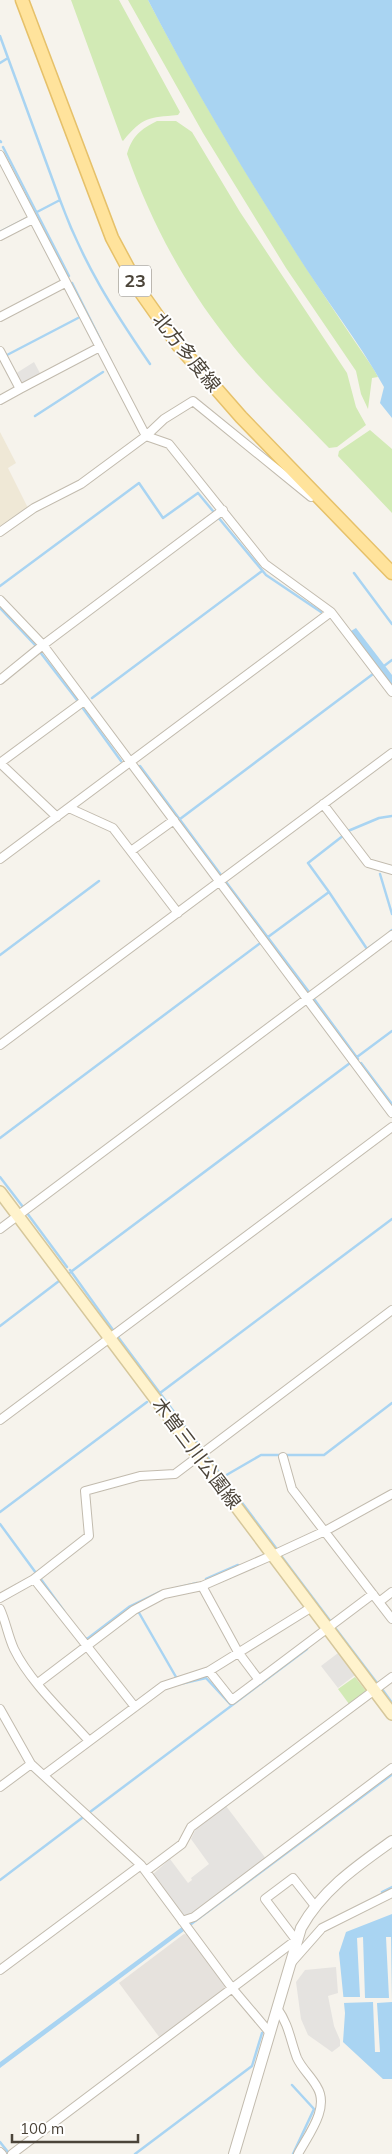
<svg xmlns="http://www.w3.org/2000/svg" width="392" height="2154" viewBox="0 0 392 2154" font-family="Mulish,'Noto Sans JP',sans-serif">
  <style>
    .industrial { fill: #e6e2dd }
    .education { fill: #efe8d6 }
    .green { fill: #d2eab5 }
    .parking { fill: #e5e3e0 }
    .water { fill: #a9d4f2 }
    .pier { fill: #f6f3ec }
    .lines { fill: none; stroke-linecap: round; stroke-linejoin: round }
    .stream { stroke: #a9d4f2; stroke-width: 2.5 }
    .minor-casing { stroke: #c2bbae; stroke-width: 10 }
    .tertiary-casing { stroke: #c2bbae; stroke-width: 12 }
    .secondary-casing { stroke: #d6c79b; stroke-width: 14 }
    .primary-casing { stroke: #e6c16a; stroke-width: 15 }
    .minor { stroke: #fff; stroke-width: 8 }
    .tertiary { stroke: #fff; stroke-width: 10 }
    .secondary { stroke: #fff3cd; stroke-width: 11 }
    .primary { stroke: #ffe39c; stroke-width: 12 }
    .labels { text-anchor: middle; stroke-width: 4; stroke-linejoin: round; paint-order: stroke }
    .shield { fill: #fff; stroke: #817c74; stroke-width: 1 }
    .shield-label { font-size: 18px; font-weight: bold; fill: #4b4439 }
    .street-label { font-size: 19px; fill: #4b4439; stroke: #fff }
  </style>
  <rect width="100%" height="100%" fill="#f6f3ec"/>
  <path class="industrial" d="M 184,1934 L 189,1935 L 226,1984 L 224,1990 L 160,2038 L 119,1983 Z"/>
  <path class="education" d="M 0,432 L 16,463 L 8,468 L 28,508 L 0,528 Z"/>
  <path class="green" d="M 71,0 L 119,0 L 180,112 L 178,115 C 148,118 144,116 123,141 L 122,140 Z
    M 128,0 L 148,0 C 215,128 292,250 373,368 L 378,377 L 372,378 L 368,409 L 361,394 L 356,371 L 286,268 L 203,133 Z
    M 157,121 L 176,121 L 192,132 L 240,212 L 347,373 L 356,407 L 366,425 L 337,447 L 329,448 C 295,412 256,377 226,337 C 183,282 150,220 127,154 C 132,136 141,129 157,121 Z
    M 370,430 L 392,449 L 392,513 L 338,456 L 339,451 Z
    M 355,1677 L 366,1691 L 349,1704 L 338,1689 Z"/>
  <path class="parking" d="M 34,362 L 41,375 L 23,384 L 20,383 L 15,374 Z
    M 338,1653 L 355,1675 L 338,1688 L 321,1666 Z
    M 226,1806 L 267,1860 L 193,1915 L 185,1917 L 152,1875 L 170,1859 L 188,1883 L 192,1880 L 191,1878 L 209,1864 L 191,1839 L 196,1829 Z
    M 336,1967 L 338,1993 L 328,1996 L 334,2026 L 340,2040 L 340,2046 L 332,2052 L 308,2035 L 301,2019 L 296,1982 L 305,1970 Z"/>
  <path class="water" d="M 148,0 L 392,0 L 392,418 L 380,403 L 384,387 C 358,340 324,298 296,253 C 243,171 193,87 148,0 Z
    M 356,628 L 392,675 L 392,686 L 351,631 Z
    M 392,1771 L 392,1776 L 0,2068 L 0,2062 Z
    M 392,1914 L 392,2079 L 383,2079 L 343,2042 L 345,2013 L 339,1953 L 346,1932 Z"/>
  <path class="pier" d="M 363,1937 L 365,1998 L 389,1998 L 386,1937 L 391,1937 L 392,2002 L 377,2003 L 380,2052 L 375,2052 L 373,2002 L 342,2003 L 342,1997 L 360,1997 L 357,1938 Z"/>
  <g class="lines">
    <path class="stream" d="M 0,36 L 8,58
      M 0,63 L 8,58 L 60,200
      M 0,141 L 1,142
      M 3,147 L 69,276
      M 37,212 L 60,200 C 83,263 113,310 150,364
      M 0,232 L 27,218
      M 72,283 L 102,343
      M 105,349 L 111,361
      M 7,355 L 78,318
      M 35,416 L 103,372
      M 198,493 L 266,575 L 321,612
      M 354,573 L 392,624
      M 0,586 L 139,483 L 163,518 L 198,493
      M 0,608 L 35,645
      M 40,652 L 77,700
      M 380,669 L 392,660
      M 92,698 L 262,571
      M 82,707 L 121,761
      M 140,766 L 221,875
      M 180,819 L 373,674
      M 348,831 L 379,818 L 392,816
      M 380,874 L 392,914
      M 226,882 L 309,992
      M 329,892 L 367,949 L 381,939
      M 390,932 L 392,930
      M 268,937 L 329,892 L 308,863 L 344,835
      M 0,955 L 99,881
      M 314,999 L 358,1059
      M 357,1057 L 392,1031
      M 361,1063 L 392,1104
      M 0,1138 L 259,944
      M 0,1177 L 23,1207
      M 27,1213 L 67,1267
      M 70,1270 L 113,1330
      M 68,1274 L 350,1063
      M 0,1326 L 59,1281
      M 118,1337 L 201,1448
      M 160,1393 L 392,1219
      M 206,1455 L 276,1548
      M 223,1477 L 261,1455 L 324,1455 L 392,1403
      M 0,1512 L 147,1402
      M 0,1524 L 36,1573
      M 282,1557 L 331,1622
      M 40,1578 L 64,1611
      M 206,1579 L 238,1565
      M 172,1589 L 197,1583
      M 138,1611 L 176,1677
      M 336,1629 L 377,1683
      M 83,1637 L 87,1639 L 129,1607 L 160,1592
      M 180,1684 L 206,1678 L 231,1705
      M 382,1689 L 392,1703
      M 90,1812 L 307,1649
      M 0,1880 L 82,1818
      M 382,1892 L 392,1887
      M 292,2085 L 314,2109 L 293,2154
      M 0,2142 L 8,2152
      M 135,2154 L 252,2066 L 262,2033"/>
    <g class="minor-casing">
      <path id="minor" d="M 0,155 L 146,436 L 169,444 L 265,564 L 331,612 L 392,692
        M 0,236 L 33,219
        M 0,317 L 65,283
        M 0,351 L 20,389 L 98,348
        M 0,400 L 20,389
        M 0,532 L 34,508 L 81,484 L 146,436 L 164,419 L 193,401 L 311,497
        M 0,600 L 43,645 L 392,1113
        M 0,680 L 43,645 L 223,510
        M 0,763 L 84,701
        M 0,763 L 57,817
        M 323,804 L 368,863 L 392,870
        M 69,808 L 113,828 L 178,913
        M 131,851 L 174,820
        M 0,859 L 331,612
        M 0,1045 L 392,753
        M 0,1229 L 392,935
        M 0,1420 L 392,1127
        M 283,1457 L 292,1489 L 392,1619
        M 34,1579 L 135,1707
        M 202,1586 L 238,1652 L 259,1680
        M 0,1598 L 34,1579 L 89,1536 L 85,1491 L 140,1476 L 175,1474 L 392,1310
        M 379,1602 L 392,1592
        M 0,1609 C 6,1622 8,1636 14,1649 C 30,1682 65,1714 89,1741
        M 209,1671 L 312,1607
        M 38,1683 L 134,1610 L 164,1594 L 202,1586 L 273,1555 L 325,1531 L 392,1494
        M 0,1709 L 31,1764 L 141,1865 L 232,1988 L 270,2033
        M 44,1775 L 163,1686 L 209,1671 L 232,1700 L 373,1594
        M 0,1787 L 31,1764
        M 146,1871 L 182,1844 L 191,1827 L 392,1677
        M 182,1921 L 194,1917 L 392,1768
        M 292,1962 L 322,1928 L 392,1893
        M 0,1970 L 141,1865
        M 277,2008 C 289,2025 290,2039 297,2058 C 302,2069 311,2076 317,2087 C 330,2108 308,2135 298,2154
        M 0,2152 L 2,2154
        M 12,2154 L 296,1940 L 265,1899 L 293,1878 L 315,1906"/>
    </g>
    <g class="tertiary-casing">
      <path id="tertiary" d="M 234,2154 L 301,1928 C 323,1889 357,1866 392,1841"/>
    </g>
    <g class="secondary-casing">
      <path id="secondary" d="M 0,1192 L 392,1714"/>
    </g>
    <g class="primary-casing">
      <path id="primary" d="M 22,0 L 112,238 L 142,294 L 178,345 L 241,417 L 392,573"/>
    </g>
    <use href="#minor" class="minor"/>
    <use href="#tertiary" class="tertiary"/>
    <use href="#secondary" class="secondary"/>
    <use href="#primary" class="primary"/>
  </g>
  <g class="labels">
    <rect class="shield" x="119" y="265.5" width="32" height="31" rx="4"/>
    <g class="shield-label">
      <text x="135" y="287">23</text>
    </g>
    <g class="street-label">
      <text transform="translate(187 352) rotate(51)" y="7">北方多度線</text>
      <text transform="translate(197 1453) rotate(53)" y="7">木曽三川公園線</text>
    </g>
  </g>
  <path d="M12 2134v8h126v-8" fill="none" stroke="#4b4439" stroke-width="2.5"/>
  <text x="20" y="2134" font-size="15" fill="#4b4439" stroke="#ffffff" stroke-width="4" paint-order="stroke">100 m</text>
</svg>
